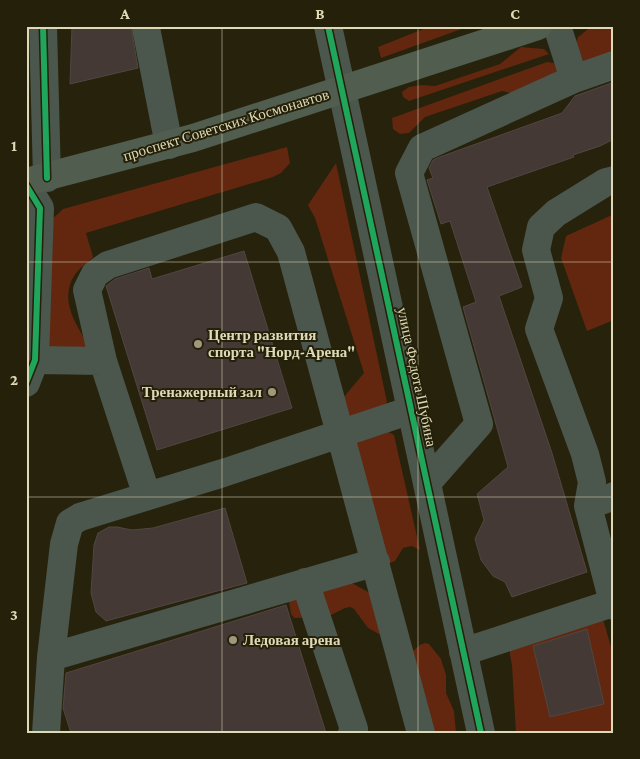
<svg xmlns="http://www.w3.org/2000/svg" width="640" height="759" viewBox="0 0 640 759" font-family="'Crimson Pro',serif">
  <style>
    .green { fill: #62270e }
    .building { fill: #453936; stroke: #514641 }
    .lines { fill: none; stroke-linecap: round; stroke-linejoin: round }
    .minor { stroke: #4b564d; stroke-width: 28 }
    .major { stroke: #505d4f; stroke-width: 28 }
    .cycleway-casing { stroke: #242009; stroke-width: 9 }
    .cycleway { stroke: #20a55d; stroke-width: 6 }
    .grid { fill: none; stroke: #ded9b6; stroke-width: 1; stroke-opacity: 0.55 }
    .poi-dot { fill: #9e997a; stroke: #242009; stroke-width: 2 }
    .labels { text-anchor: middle; stroke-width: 4; stroke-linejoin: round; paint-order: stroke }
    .street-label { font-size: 15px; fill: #ded9b6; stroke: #242009 }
    .poi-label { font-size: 15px; font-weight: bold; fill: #ded9b6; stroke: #242009; text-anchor: start }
    .neatline { fill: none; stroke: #ded9b6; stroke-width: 2 }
    .grid-label { font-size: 16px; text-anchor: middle; font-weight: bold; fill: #ded9b6 }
  </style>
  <rect width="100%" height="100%" fill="#26220c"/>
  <path class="green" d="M 431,26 L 470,26 L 381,58 L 378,47 Z
    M 592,26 L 614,26 L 614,60 L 583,61 L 576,44 L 578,37 Z
    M 521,47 L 544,49 L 549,54 L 409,101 L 403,97 L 402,92 L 409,87 L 421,85 L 435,86 L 500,64 Z
    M 547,62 L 554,63 L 559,74 L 532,98 L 502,91 L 425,117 L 409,133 L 400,134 L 393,129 L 392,118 Z
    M 287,147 L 290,163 L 281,173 L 273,177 L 86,233 L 93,257 C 87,263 78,269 74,276 C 58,302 79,329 92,351 L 46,352 L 49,222 L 63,209 Z
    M 336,163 L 387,402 L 379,414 L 350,425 L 342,399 L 364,373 L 315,218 L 308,205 Z
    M 612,215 L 614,218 L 614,320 L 587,331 L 561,258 L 566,236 Z
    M 383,429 L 394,435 L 420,550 L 412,546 L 403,548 L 395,561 L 382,566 L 354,437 Z
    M 350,582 L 370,593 L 412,652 L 420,645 L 425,643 L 429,644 L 441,659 L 446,675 L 446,693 L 454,711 L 456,733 L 410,733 L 381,635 L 368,628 L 354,609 L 350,607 L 345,608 L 327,617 L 294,618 L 291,614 L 289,601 Z
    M 602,616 L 614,657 L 614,733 L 516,733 L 512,665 L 510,655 L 510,643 Z"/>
  <path class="building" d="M 72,26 L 131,26 L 138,68 L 70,84 Z
    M 614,82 L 614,139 L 600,146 L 573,155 L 574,157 L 487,187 L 522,287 L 499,296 L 552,453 L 587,572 L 512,597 L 505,582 L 493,576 L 481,560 L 475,539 L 484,520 L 477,494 L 508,467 L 463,307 L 476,302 L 450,221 L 441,224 L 427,180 L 433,178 L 429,168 L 433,160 L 437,158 L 562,113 L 575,96 Z
    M 244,251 L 292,408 L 157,450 L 106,286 L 115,279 L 149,268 L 152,279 Z
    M 225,508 L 247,583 L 106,621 L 96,612 L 91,593 L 94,545 L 98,533 L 109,527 L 117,527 L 132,530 L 153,528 Z
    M 286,605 L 326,733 L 71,733 L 63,708 L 66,673 Z
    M 587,629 L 604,704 L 550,717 L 533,646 Z"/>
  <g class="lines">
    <path class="minor" d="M 43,26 L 47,178
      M 328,26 L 481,733
      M 557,26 L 574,79
      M 146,28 L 169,145
      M 614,180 L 606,182 L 556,213 L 541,227 L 536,250 L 549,298 L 539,329 L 585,454 L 592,482 L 588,506 L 614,606
      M 26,185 L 40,208 L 35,360 L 26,383
      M 35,360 L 103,361
      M 427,483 L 479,424 L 409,173 L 422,148 L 574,79 L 614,65
      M 147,496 L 103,361 L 87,290 L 95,274 L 108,265 L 256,217 L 278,228 L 291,252 L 421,733
      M 588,506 L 614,496
      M 305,582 L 354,729 L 352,733
      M 463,652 L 613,603
      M 51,657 L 376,562
      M 46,733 L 51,657 L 64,544 L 70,523 L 80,517 L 223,473 L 411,410"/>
    <path class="major" d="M 26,182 L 193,138 L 538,26"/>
    <g class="cycleway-casing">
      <path id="cycleway" d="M 43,26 L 47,178
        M 328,26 L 481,733
        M 26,185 L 40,208 L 35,360 L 26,383"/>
    </g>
    <use href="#cycleway" class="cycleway"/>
  </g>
  <path class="grid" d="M 222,26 L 222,733M 418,26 L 418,733M 26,262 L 614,262M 26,497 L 614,497"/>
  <g class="poi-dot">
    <circle cx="198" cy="344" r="5"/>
    <circle cx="272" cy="392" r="5"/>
    <circle cx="233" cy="640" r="5"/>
  </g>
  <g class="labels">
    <g class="street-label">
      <text transform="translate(226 125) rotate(-17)" y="5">проспект Советских Космонавтов</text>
      <text transform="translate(417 377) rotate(78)" y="5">улица Федота Шубина</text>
    </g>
    <g class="poi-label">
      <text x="208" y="340">Центр развития<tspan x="208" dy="17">спорта "Норд-Арена"</tspan></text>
      <text x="262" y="397" text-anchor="end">Тренажерный зал</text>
      <text x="243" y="645">Ледовая арена</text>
    </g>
  </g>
  <rect width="640" height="759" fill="none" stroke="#242009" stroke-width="55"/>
  <rect x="28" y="28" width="584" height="704" class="neatline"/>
  <g class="grid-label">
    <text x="125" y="19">A</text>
    <text x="320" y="19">B</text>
    <text x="515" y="19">C</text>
    <text x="14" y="151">1</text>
    <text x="14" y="385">2</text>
    <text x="14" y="620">3</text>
  </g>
</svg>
